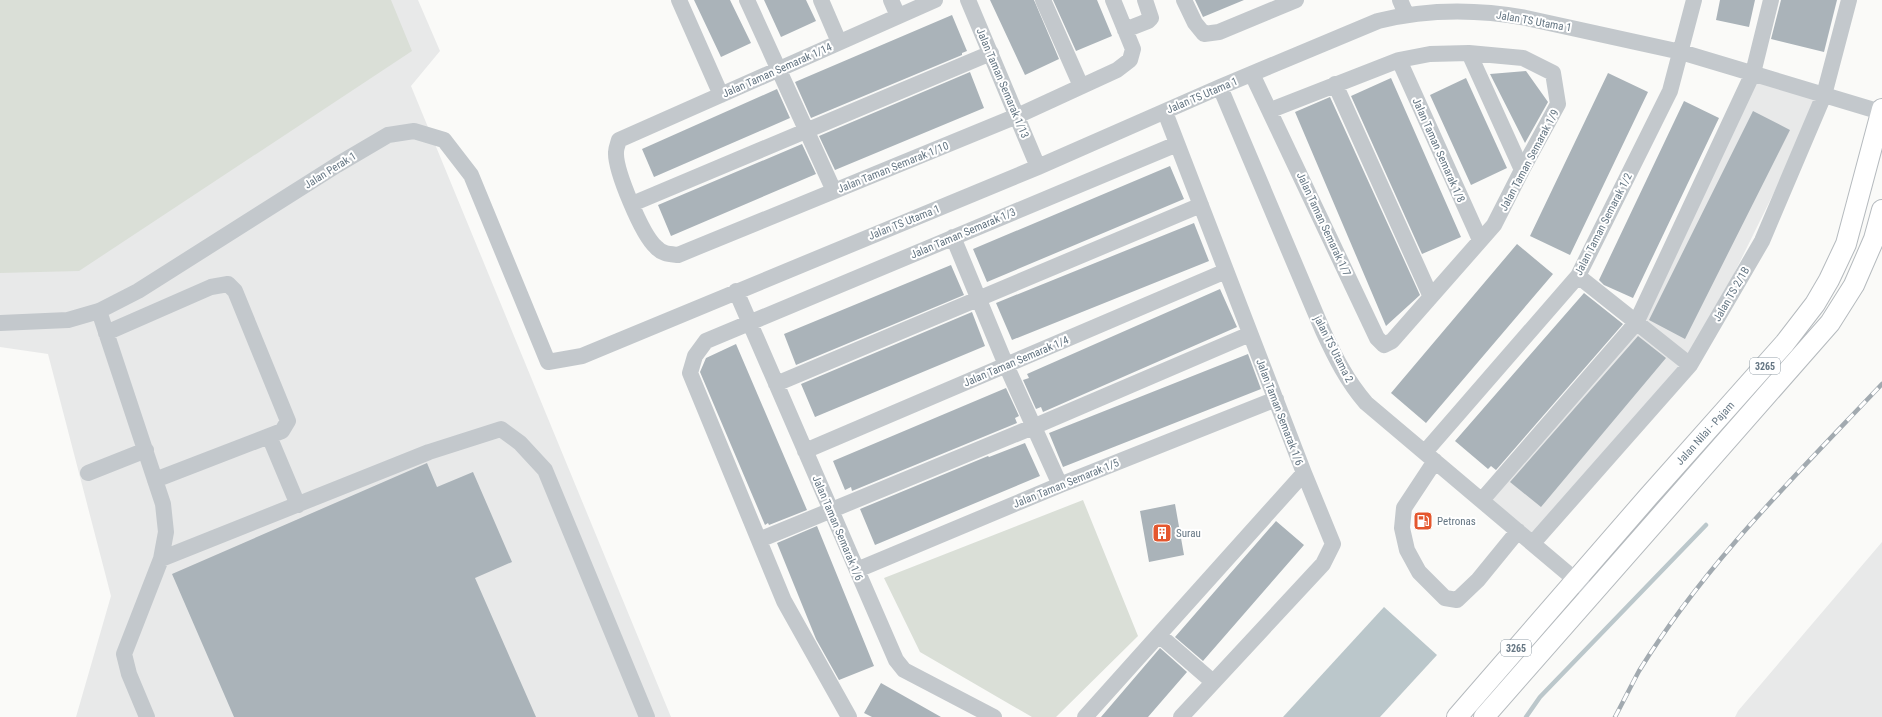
<svg xmlns="http://www.w3.org/2000/svg" width="1882" height="717" viewBox="0 0 1882 717" font-family="'Roboto Condensed',sans-serif">
  <style>
    .built { fill: #e8e9e9 }
    .green { fill: #dadfd7 }
    .water { fill: #bbc7cb }
    .lines { fill: none; stroke-linecap: round; stroke-linejoin: round }
    .stream { stroke: #bbc7cb; stroke-width: 4.5 }
    .building { fill: #aab3b9 }
    .major-casing { stroke: #b5babe; stroke-width: 22 }
    .minor { stroke: #c3c8cc; stroke-width: 16 }
    .major { stroke: #fff; stroke-width: 20 }
    .rail-casing { stroke: #a2aab0; stroke-width: 4.5 }
    .rail { stroke: #fff; stroke-width: 3; stroke-dasharray: 9; stroke-linecap: butt }
    .labels { text-anchor: middle; stroke-width: 4; stroke-linejoin: round; paint-order: stroke }
    .shield { fill: #fff; stroke: #939fa8; stroke-width: 1 }
    .shield-label { font-size: 10px; font-weight: bold; fill: #657683 }
    .street-label { font-size: 11px; fill: #657683; stroke: #fff }
    .poi-label { font-size: 11px; fill: #657683; stroke: #fff; text-anchor: start }
  </style>
  <rect width="100%" height="100%" fill="#fafaf8"/>
  <path class="built" d="M 0,0 L 418,0 L 440,51 L 411,86 L 671,717 L 76,717 L 111,596 L 48,354 L 0,347 Z
    M 1753,75 L 1823,93 L 1688,367 L 1532,545 L 1478,503 L 1635,321 Z
    M 1882,542 L 1882,717 L 1735,717 L 1738,711 Z"/>
  <path class="green" d="M 0,0 L 391,0 L 412,51 L 79,271 L 0,273 Z
    M 1083,500 L 1138,636 L 1056,717 L 1032,717 L 920,652 L 884,578 Z"/>
  <path class="water" d="M 1384,607 L 1437,655 L 1380,717 L 1283,717 Z"/>
  <g class="lines">
    <path class="stream" d="M 1526,717 L 1540,697 L 1706,525"/>
  </g>
  <path class="building" d="M 694,0 L 730,0 L 751,43 L 721,57 Z
    M 764,0 L 806,0 L 816,21 L 781,37 Z
    M 990,0 L 1034,0 L 1059,59 L 1025,75 Z
    M 1053,0 L 1097,0 L 1112,36 L 1076,51 Z
    M 1195,0 L 1244,0 L 1203,17 Z
    M 1720,0 L 1755,0 L 1749,27 L 1716,20 Z
    M 1781,0 L 1837,0 L 1824,52 L 1771,39 Z
    M 952,15 L 967,51 L 962,53 L 962,55 L 811,118 L 795,82 Z
    M 1526,71 L 1548,102 L 1525,143 L 1490,74 Z
    M 970,72 L 984,108 L 835,170 L 819,136 Z
    M 1608,73 L 1648,92 L 1570,255 L 1530,236 Z
    M 1391,78 L 1461,237 L 1422,254 L 1351,96 Z
    M 1466,78 L 1507,168 L 1471,185 L 1430,95 Z
    M 777,89 L 790,118 L 654,177 L 642,149 Z
    M 1330,97 L 1420,295 L 1386,326 L 1295,112 Z
    M 1684,101 L 1719,118 L 1633,298 L 1604,285 L 1599,280 Z
    M 1753,111 L 1790,130 L 1685,339 L 1649,320 Z
    M 802,144 L 816,174 L 671,236 L 658,205 Z
    M 1170,166 L 1184,199 L 987,282 L 973,249 Z
    M 1194,223 L 1209,261 L 1012,340 L 996,303 Z
    M 1517,244 L 1553,274 L 1426,423 L 1391,393 Z
    M 951,265 L 964,295 L 796,365 L 784,334 Z
    M 1220,289 L 1237,327 L 1043,412 L 1041,407 L 1036,409 L 1023,380 L 1029,378 L 1027,374 Z
    M 1584,293 L 1623,324 L 1496,470 L 1491,466 L 1488,469 L 1455,441 Z
    M 972,312 L 985,346 L 815,417 L 801,384 Z
    M 1638,336 L 1666,358 L 1541,507 L 1510,482 Z
    M 736,344 L 807,510 L 769,525 L 768,523 L 765,525 L 700,372 L 706,358 Z
    M 1248,354 L 1261,389 L 1063,467 L 1049,433 Z
    M 1006,388 L 1019,416 L 1015,418 L 1017,423 L 852,491 L 851,487 L 845,490 L 833,461 Z
    M 1025,443 L 1040,476 L 875,545 L 860,509 L 988,456 L 989,457 Z
    M 427,463 L 437,487 L 473,472 L 512,562 L 475,578 L 536,717 L 234,717 L 172,574 Z
    M 1175,504 L 1184,555 L 1149,562 L 1140,511 Z
    M 1276,521 L 1304,545 L 1203,661 L 1175,637 Z
    M 817,526 L 874,666 L 839,680 L 816,639 L 777,543 Z
    M 1160,648 L 1187,672 L 1148,717 L 1101,717 Z
    M 881,683 L 941,717 L 872,717 L 864,713 Z"/>
  <g class="lines">
    <g class="major-casing">
      <path id="major" d="M 1457,717 L 1648,497 L 1785,343 L 1815,304 L 1829,280 L 1846,244 L 1882,109
        M 1484,717 L 1830,323 L 1854,285 L 1874,239 L 1882,210"/>
    </g>
    <path class="minor" d="M 679,0 L 721,95
      M 747,0 L 834,191
      M 821,0 L 839,42
      M 891,0 L 898,16
      M 935,0 L 619,140 C 618,144 616,148 616,152 C 615,170 642,235 656,247 C 662,254 669,254 678,255 L 1017,116 L 1117,70 L 1130,60 L 1133,49 L 1113,0
      M 968,0 L 1038,167
      M 1043,0 L 1081,86
      M 1184,0 L 1195,23 L 1204,34 L 1219,32 L 1296,0
      M 1400,0 L 1406,14
      M 1125,30 L 1148,21 L 1151,18 L 1145,0
      M 1469,53 L 1522,170
      M 1399,60 L 1480,240
      M 1252,74 L 1377,338 L 1384,345 L 1392,341 L 1494,225 L 1522,170 L 1558,104 L 1553,73 L 1523,58 L 1469,53 L 1430,54 L 1399,60 L 1271,110
      M 1335,84 L 1431,297
      M 1220,87 L 1323,331 C 1335,357 1347,381 1366,403 L 1591,593
      M 1165,112 L 1304,473 L 1333,544 L 1323,564 L 1181,717
      M 632,204 L 991,53
      M 953,237 L 1006,365 L 1060,485
      M 1578,276 L 1690,365
      M 736,291 L 896,660 L 904,670 L 994,717
      M 99,311 L 163,504 L 166,532 L 161,559 L 124,654 L 129,674 L 147,717
      M 0,323 L 68,320 L 99,311 L 138,291 L 337,165 L 388,135 L 414,131 L 444,140 L 471,175 L 548,362 L 582,356 L 1038,167 L 1220,87 L 1378,21 C 1427,9 1477,9 1526,18 L 1681,52 L 1881,112
      M 106,333 L 211,287 L 228,284 L 235,291 L 288,421 L 282,431 L 155,480
      M 776,384 L 1201,205
      M 269,436 L 298,505
      M 805,451 L 1226,271
      M 1425,452 L 1578,276 L 1670,91 L 1694,0
      M 1435,461 L 1404,508 L 1402,528 L 1407,550 L 1419,572 L 1445,598 L 1457,600 L 1478,580 L 1518,531
      M 88,473 L 146,450
      M 1482,500 L 1636,323 L 1753,73 L 1771,0
      M 759,540 L 1033,427 L 1250,334
      M 1533,543 L 1690,365 L 1762,241 L 1824,95 L 1849,0
      M 161,559 L 429,452 L 501,429 L 520,443 L 545,470 L 647,717
      M 857,570 L 1060,485 L 1276,399
      M 1159,635 L 1213,682
      M 849,717 L 784,601 L 690,373 L 695,356 L 706,341 L 1177,144
      M 1085,717 L 1304,473"/>
    <use href="#major" class="major"/>
    <g class="rail-casing">
      <path id="rail" d="M 1615,717 C 1623,702 1631,686 1639,671 C 1705,564 1796,475 1882,384"/>
    </g>
    <use href="#rail" class="rail"/>
  </g>
  <defs>
    <g id="fuel-square" transform="scale(1)"><rect x="-9" y="-9" width="18" height="18" rx="4" fill="#e4572e" stroke="#fff"/><path d="M-5.5-6h7V0h2V4h1.3V-2.5L3-4.5l.8-.8L6-3V5H2.5V1h-1V6h-7ZM-4.2-4.7v3.2H.2V-4.7Z" fill="#fff"/></g>
    <g id="building-square" transform="scale(1)"><rect x="-9" y="-9" width="18" height="18" rx="4" fill="#e4572e" stroke="#fff"/><path d="M-4-6H4V6H1V3H-1V6H-4ZM-2.5-4.3h1.7v1.8h-1.7ZM.8-4.3h1.7v1.8H.8ZM-2.5-1h1.7V.8h-1.7ZM.8-1h1.7V.8H.8Z" fill="#fff"/></g>
  </defs>
  <g fill-rule="evenodd">
    <use href="#fuel-square" x="1423" y="521"/>
    <use href="#building-square" x="1162" y="533"/>
  </g>
  <g class="labels">
    <g class="shield">
      <rect x="1750" y="358" width="30" height="16" rx="3"/>
      <rect x="1501" y="640" width="30" height="16" rx="3"/>
    </g>
    <g class="shield-label">
      <text x="1765" y="370">3265</text>
      <text x="1516" y="652">3265</text>
    </g>
    <g class="street-label">
      <text transform="translate(1534 21) rotate(10)" y="4">Jalan TS Utama 1</text>
      <text transform="translate(777 70) rotate(-24)" y="4">Jalan Taman Semarak 1/14</text>
      <text transform="translate(1003 83) rotate(67)" y="4">Jalan Taman Semarak 1/13</text>
      <text transform="translate(1202 95) rotate(-23)" y="4">Jalan TS Utama 1</text>
      <text transform="translate(1439 150) rotate(66)" y="4">Jalan Taman Semarak 1/8</text>
      <text transform="translate(1529 160) rotate(-62)" y="4">Jalan Taman Semarak 1/9</text>
      <text transform="translate(893 167) rotate(-22)" y="4">Jalan Taman Semarak 1/10</text>
      <text transform="translate(330 170) rotate(-32)" y="4">Jalan Perak 1</text>
      <text transform="translate(904 222) rotate(-22)" y="4">Jalan TS Utama 1</text>
      <text transform="translate(1324 224) rotate(65)" y="4">Jalan Taman Semarak 1/7</text>
      <text transform="translate(1603 224) rotate(-63)" y="4">Jalan Taman Semarak 1/2</text>
      <text transform="translate(963 233) rotate(-23)" y="4">Jalan Taman Semarak 1/3</text>
      <text transform="translate(1731 294) rotate(-60)" y="4">Jalan TS 2/1B</text>
      <text transform="translate(1334 349) rotate(63)" y="4">jalan TS Utama 2</text>
      <text transform="translate(1016 361) rotate(-23)" y="4">Jalan Taman Semarak 1/4</text>
      <text transform="translate(1280 412) rotate(69)" y="4">Jalan Taman Semarak 1/6</text>
      <text transform="translate(1705 433) rotate(-48)" y="4">Jalan Nilai - Pajam</text>
      <text transform="translate(1066 483) rotate(-22)" y="4">Jalan Taman Semarak 1/5</text>
      <text transform="translate(838 528) rotate(67)" y="4">Jalan Taman Semarak 1/6</text>
    </g>
    <g class="poi-label">
      <text x="1437" y="525">Petronas</text>
      <text x="1176" y="537">Surau</text>
    </g>
  </g>
</svg>
